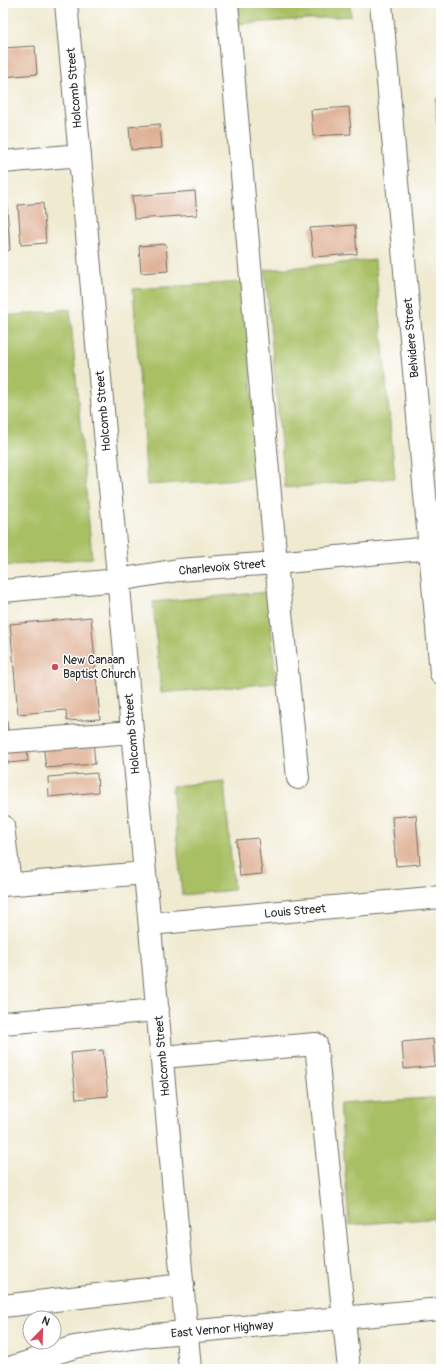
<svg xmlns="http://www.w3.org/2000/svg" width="444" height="1372" viewBox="0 0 444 1372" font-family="Pangolin,sans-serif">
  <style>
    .green { fill: #a8bf64; stroke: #6a7548 }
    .building { fill: #dfb094 }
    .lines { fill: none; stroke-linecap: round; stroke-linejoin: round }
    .minor-casing { stroke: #706e65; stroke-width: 24 }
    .minor { stroke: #fff; stroke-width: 22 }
    .poi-dot { fill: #d1495b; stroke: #fff; stroke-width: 1.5 }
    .labels { text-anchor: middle; stroke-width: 3; stroke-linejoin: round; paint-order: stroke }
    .street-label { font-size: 12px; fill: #2b2b2b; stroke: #fff }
    .poi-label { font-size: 12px; fill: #2b2b2b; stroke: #fff; text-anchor: start }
  </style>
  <rect width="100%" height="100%" fill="#fff"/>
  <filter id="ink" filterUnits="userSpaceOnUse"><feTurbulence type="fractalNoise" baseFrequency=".025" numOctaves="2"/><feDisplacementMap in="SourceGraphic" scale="8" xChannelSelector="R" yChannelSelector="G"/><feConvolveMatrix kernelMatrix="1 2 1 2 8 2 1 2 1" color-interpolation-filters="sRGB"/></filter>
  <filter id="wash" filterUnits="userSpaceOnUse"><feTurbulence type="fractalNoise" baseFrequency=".012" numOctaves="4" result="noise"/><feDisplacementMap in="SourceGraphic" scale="16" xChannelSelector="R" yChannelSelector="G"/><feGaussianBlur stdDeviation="0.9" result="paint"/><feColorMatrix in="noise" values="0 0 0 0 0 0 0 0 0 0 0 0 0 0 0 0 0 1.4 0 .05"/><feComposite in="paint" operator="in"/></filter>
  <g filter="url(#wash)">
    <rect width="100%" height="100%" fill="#efead0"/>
    <path class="green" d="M 237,3 L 350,3 L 351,16 L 239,24 Z
      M 375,260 L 395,478 L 285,488 L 265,270 Z
      M 244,282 L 258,478 L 147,485 L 133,289 Z
      M 70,309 L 92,558 L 3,566 L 3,316 Z
      M 268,592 L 276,683 L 161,693 L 153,602 Z
      M 224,781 L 234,890 L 182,895 L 172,786 Z
      M 441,1097 L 441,1218 L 349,1225 L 340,1104 Z"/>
    <g id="blocks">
      <path class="building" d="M 35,46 L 37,74 L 3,77 L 3,48 Z
        M 441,98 L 441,122 L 437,123 L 435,99 Z
        M 349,107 L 351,134 L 313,136 L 311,110 Z
        M 160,124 L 162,148 L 131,150 L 129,127 Z
        M 195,191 L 197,215 L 134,219 L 132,196 Z
        M 43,203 L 46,243 L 21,245 L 18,205 Z
        M 3,206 L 7,206 L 10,250 L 3,251 Z
        M 355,225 L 357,254 L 313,257 L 310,228 Z
        M 166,244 L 168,271 L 141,273 L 139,246 Z
        M 91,617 L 100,719 L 67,721 L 66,710 L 18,714 L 10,624 Z
        M 3,710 L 6,710 L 8,733 L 3,733 Z
        M 93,739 L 95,764 L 46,768 L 43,743 Z
        M 27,747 L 28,761 L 8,763 L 7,749 Z
        M 97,773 L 98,792 L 49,797 L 48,777 Z
        M 416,815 L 420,864 L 396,866 L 392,817 Z
        M 258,838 L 262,874 L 240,876 L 236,840 Z
        M 433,1039 L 435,1066 L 404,1069 L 402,1042 Z
        M 103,1050 L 108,1096 L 76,1099 L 71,1053 Z"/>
    </g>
  </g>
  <g filter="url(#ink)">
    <use href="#blocks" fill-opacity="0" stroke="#706e65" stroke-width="1"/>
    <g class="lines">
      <g class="minor-casing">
        <path id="minor" d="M 66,3 L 190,1369
          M 227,3 L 276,563 L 298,778
          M 381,3 L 441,673
          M 3,162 L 80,155
          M 3,591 L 118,580 L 178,570 L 276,563 L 441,547
          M 3,742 L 132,732
          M 3,826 L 10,884
          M 3,885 L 145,873
          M 150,924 L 441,897
          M 3,1023 L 158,1010
          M 162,1057 L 316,1044 L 349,1369
          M 3,1306 L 183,1285
          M 7,1369 L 74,1347 L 152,1335 L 441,1309"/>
      </g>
      <use href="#minor" class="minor"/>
    </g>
  </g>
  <circle class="poi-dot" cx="55" cy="667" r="4"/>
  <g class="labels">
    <g class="street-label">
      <text transform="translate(74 88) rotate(-95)" y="4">Holcomb Street</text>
      <text transform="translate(411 338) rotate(-95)" y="4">Belvidere Street</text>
      <text transform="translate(103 411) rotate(-95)" y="4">Holcomb Street</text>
      <text transform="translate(222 567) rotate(-5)" y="4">Charlevoix Street</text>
      <text transform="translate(132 734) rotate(-95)" y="4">Holcomb Street</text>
      <text transform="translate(295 911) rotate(-5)" y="4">Louis Street</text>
      <text transform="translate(162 1056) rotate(-95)" y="4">Holcomb Street</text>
      <text transform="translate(222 1329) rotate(-5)" y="4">East Vernor Highway</text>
    </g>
    <g class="poi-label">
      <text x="63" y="664">New Canaan<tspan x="63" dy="14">Baptist Church</tspan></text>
    </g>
  </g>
  <rect width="444" height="1372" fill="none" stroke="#fff" stroke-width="16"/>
  <g transform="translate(42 1330) rotate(23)"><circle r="19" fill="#ffffff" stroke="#aaaaaa"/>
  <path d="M0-3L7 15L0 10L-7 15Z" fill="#d1495b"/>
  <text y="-6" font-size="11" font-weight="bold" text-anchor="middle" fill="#2b2b2b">N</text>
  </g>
</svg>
